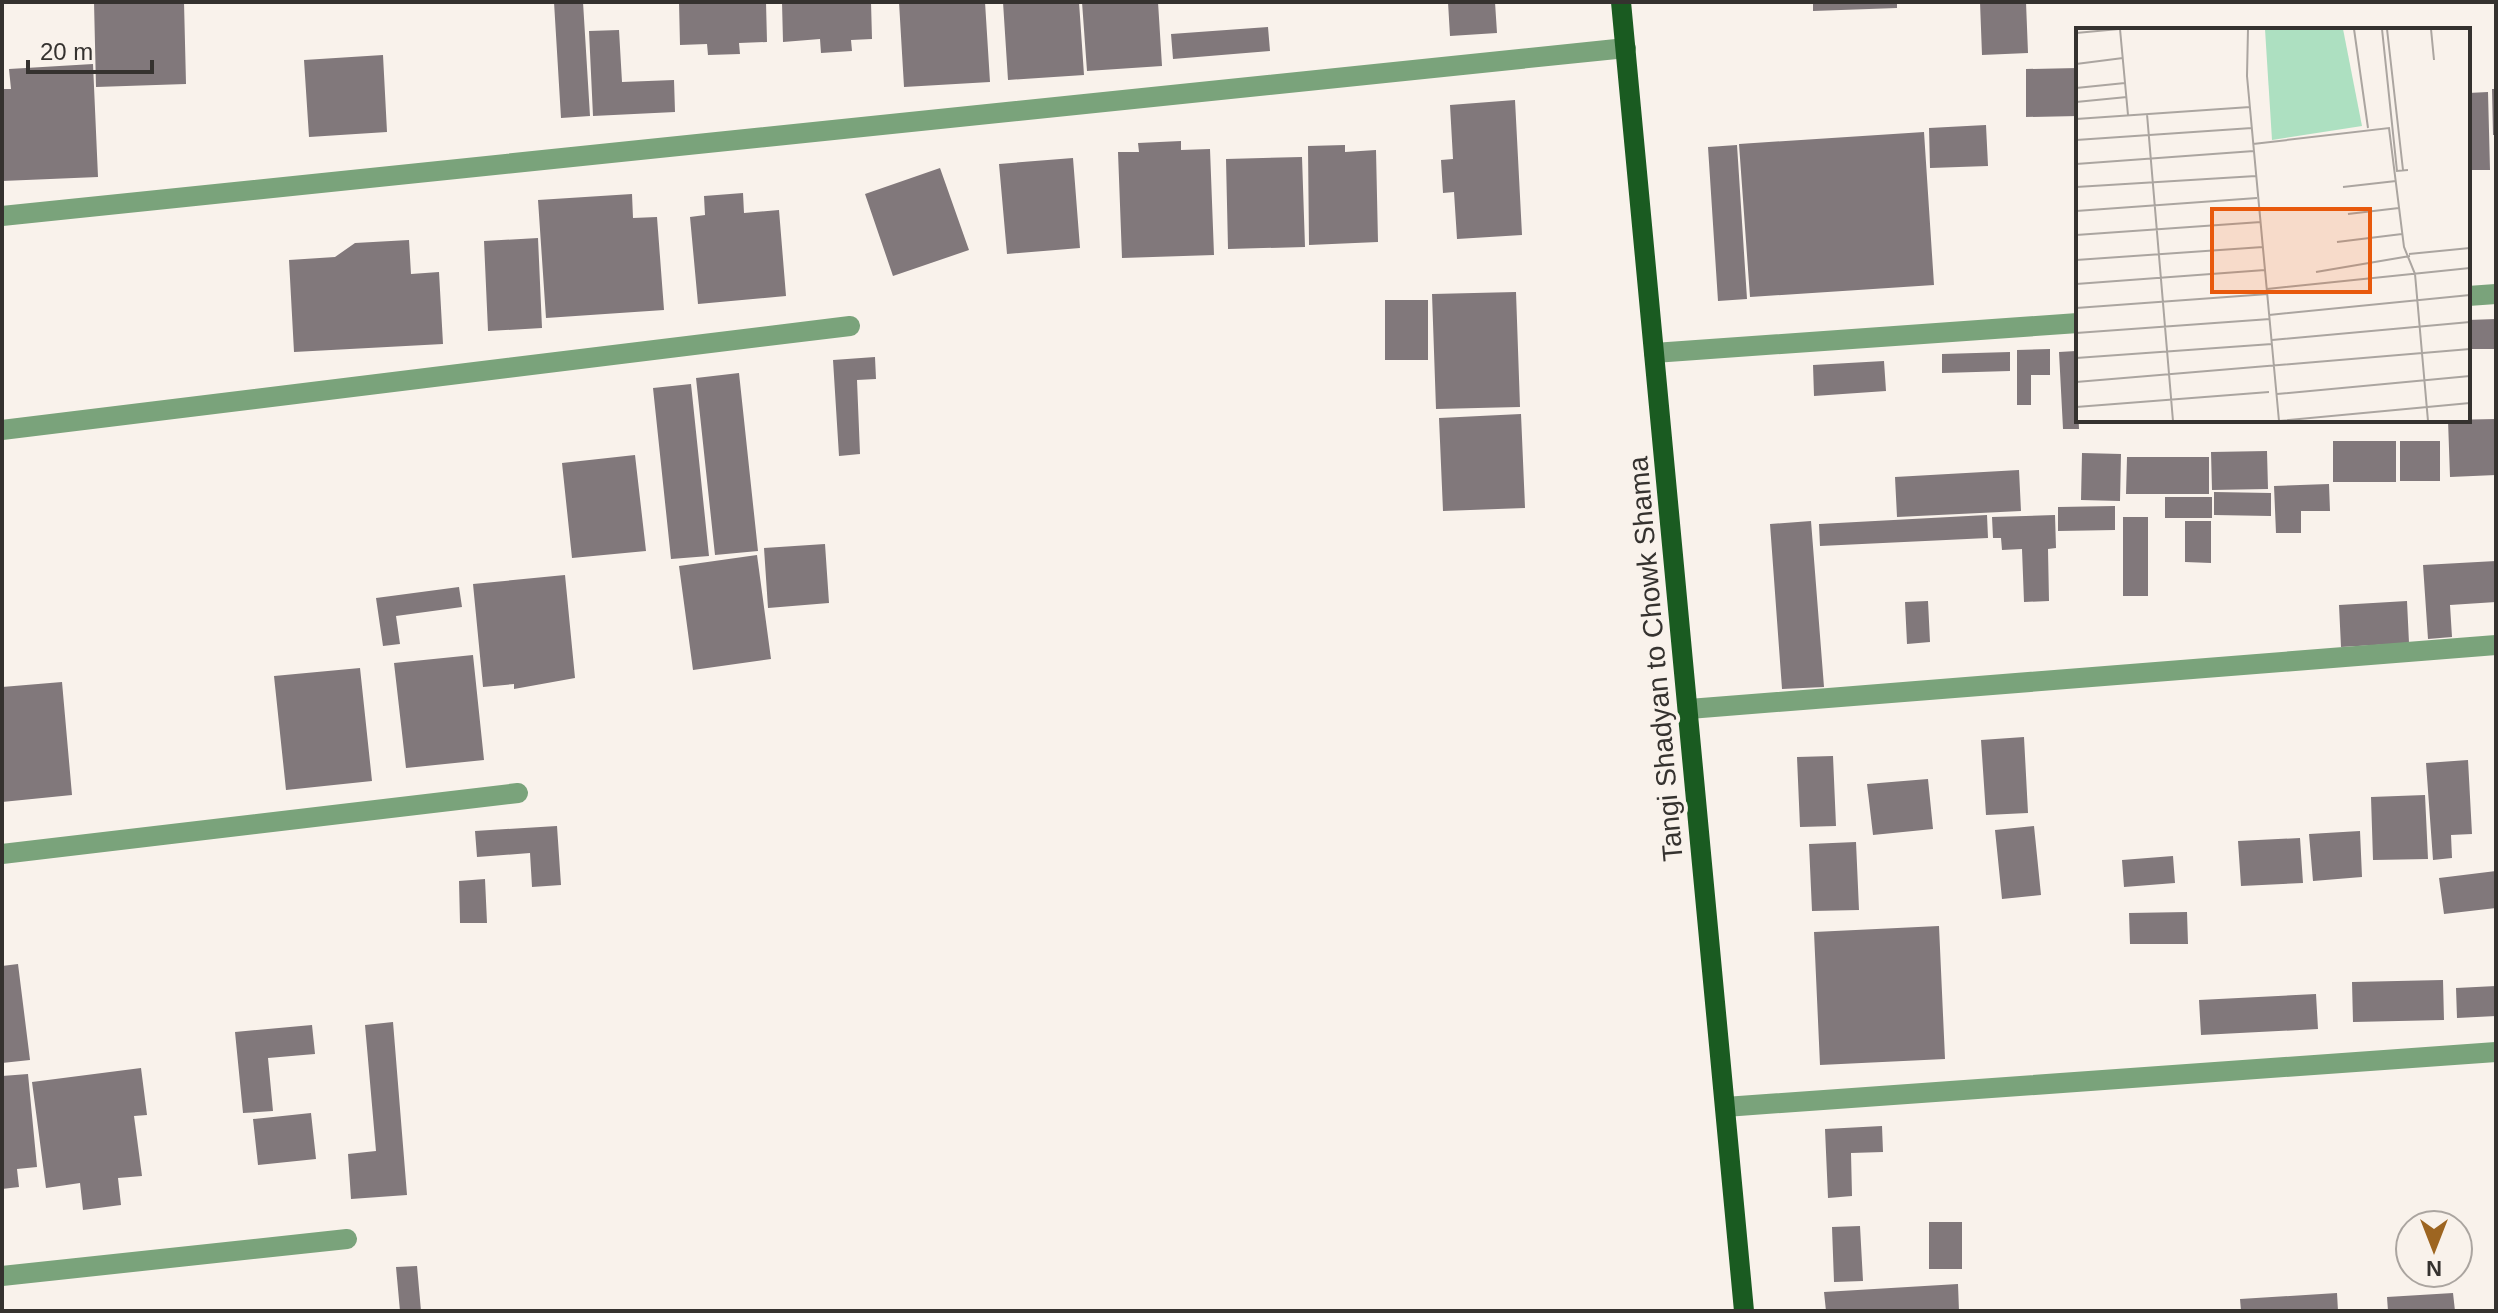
<svg xmlns="http://www.w3.org/2000/svg" width="2498" height="1313" viewBox="0 0 2498 1313" font-family="Arial,sans-serif">
  <style>
    .building { fill: #81787b }
    .lines { fill: none; stroke-linecap: round; stroke-linejoin: round }
    .minor { stroke: #7aa37b; stroke-width: 20 }
    .major { stroke: #1a5b21; stroke-width: 20 }
    .labels { text-anchor: middle; stroke-width: 8; stroke-linejoin: round; paint-order: stroke }
    .street-label { font-size: 28px; fill: #35322f; stroke: #f9f2eb }
    .inset-road { fill: none; stroke: #aba5a0; stroke-width: 2 }
    .view { fill: #e8590c; fill-opacity: 0.15; stroke: #e8590c; stroke-width: 4 }
    .inset-edge { fill: none; stroke: #35322f; stroke-width: 4 }
  </style>
  <rect width="100%" height="100%" fill="#f9f2eb"/>
  <path class="building" d="M 94,2 L 184,2 L 186,84 L 96,87 Z
    M 554,2 L 583,2 L 590,116 L 561,118 Z
    M 679,2 L 766,2 L 767,42 L 739,43 L 740,54 L 708,55 L 707,44 L 680,45 Z
    M 782,2 L 871,2 L 872,39 L 851,40 L 852,51 L 821,53 L 820,39 L 783,42 Z
    M 899,2 L 985,2 L 990,82 L 904,87 Z
    M 1003,2 L 1079,2 L 1084,75 L 1008,80 Z
    M 1082,2 L 1158,2 L 1162,66 L 1087,71 Z
    M 1448,2 L 1495,2 L 1497,33 L 1450,36 Z
    M 1813,2 L 1897,2 L 1897,8 L 1813,11 Z
    M 1980,2 L 2026,2 L 2028,53 L 1982,55 Z
    M 1268,27 L 1270,51 L 1173,59 L 1171,34 Z
    M 619,30 L 622,82 L 674,80 L 675,112 L 593,116 L 589,31 Z
    M 383,55 L 387,132 L 309,137 L 304,60 Z
    M 93,64 L 98,177 L 2,181 L 2,89 L 11,89 L 9,69 Z
    M 2078,68 L 2078,116 L 2026,117 L 2026,69 Z
    M 2492,89 L 2496,89 L 2496,135 L 2493,135 Z
    M 2488,92 L 2490,170 L 2468,170 L 2468,93 Z
    M 1515,100 L 1522,235 L 1457,239 L 1454,192 L 1443,193 L 1441,160 L 1453,159 L 1450,105 Z
    M 1986,125 L 1988,166 L 1930,168 L 1929,128 Z
    M 1924,132 L 1934,285 L 1750,297 L 1739,144 Z
    M 1181,141 L 1181,150 L 1210,149 L 1214,255 L 1122,258 L 1118,152 L 1139,152 L 1138,143 Z
    M 1345,145 L 1345,152 L 1376,150 L 1378,242 L 1309,245 L 1308,146 Z
    M 1737,145 L 1747,299 L 1718,301 L 1708,147 Z
    M 1302,157 L 1305,247 L 1228,249 L 1226,159 Z
    M 1073,158 L 1080,248 L 1007,254 L 999,164 Z
    M 940,168 L 969,250 L 893,276 L 865,194 Z
    M 743,193 L 744,213 L 779,210 L 786,296 L 698,304 L 690,217 L 705,215 L 704,196 Z
    M 632,194 L 633,218 L 657,217 L 664,310 L 546,318 L 538,200 Z
    M 538,238 L 542,328 L 488,331 L 484,241 Z
    M 409,240 L 411,274 L 439,272 L 443,344 L 294,352 L 289,260 L 335,257 L 355,243 Z
    M 1516,292 L 1520,407 L 1436,409 L 1432,294 Z
    M 1385,300 L 1428,300 L 1428,360 L 1385,360 Z
    M 2496,319 L 2496,349 L 2468,349 L 2468,320 Z
    M 2050,349 L 2050,375 L 2031,375 L 2031,405 L 2017,405 L 2017,350 Z
    M 2076,351 L 2079,429 L 2063,429 L 2059,352 Z
    M 2010,352 L 2010,371 L 1942,373 L 1942,354 Z
    M 875,357 L 876,379 L 857,380 L 860,454 L 839,456 L 833,360 Z
    M 1884,361 L 1886,391 L 1814,396 L 1813,365 Z
    M 739,373 L 758,551 L 715,555 L 696,378 Z
    M 691,384 L 709,556 L 671,559 L 653,388 Z
    M 1521,414 L 1525,508 L 1443,511 L 1439,418 Z
    M 2496,419 L 2496,475 L 2450,477 L 2448,420 Z
    M 2333,441 L 2396,441 L 2396,482 L 2333,482 Z
    M 2400,441 L 2440,441 L 2440,481 L 2400,481 Z
    M 2267,451 L 2268,489 L 2212,490 L 2211,452 Z
    M 2082,453 L 2121,454 L 2120,501 L 2081,500 Z
    M 635,455 L 646,551 L 572,558 L 562,463 Z
    M 2127,457 L 2209,457 L 2209,494 L 2126,494 Z
    M 2019,470 L 2021,511 L 1897,517 L 1895,477 Z
    M 2329,484 L 2330,511 L 2301,511 L 2301,533 L 2276,533 L 2274,486 Z
    M 2214,492 L 2271,493 L 2271,516 L 2214,515 Z
    M 2165,497 L 2212,497 L 2212,518 L 2165,518 Z
    M 2115,506 L 2115,530 L 2058,531 L 2058,507 Z
    M 1987,515 L 1988,538 L 1820,546 L 1819,524 Z
    M 2055,515 L 2056,548 L 2048,549 L 2049,601 L 2024,602 L 2022,549 L 2002,550 L 2001,538 L 1993,538 L 1992,517 Z
    M 2123,517 L 2148,517 L 2148,596 L 2123,596 Z
    M 1811,521 L 1824,687 L 1782,689 L 1770,524 Z
    M 2185,521 L 2211,521 L 2211,563 L 2185,562 Z
    M 825,544 L 829,603 L 768,608 L 764,548 Z
    M 757,555 L 771,659 L 693,670 L 679,566 Z
    M 2496,561 L 2496,602 L 2450,605 L 2452,637 L 2428,639 L 2423,565 Z
    M 565,575 L 575,678 L 514,689 L 514,684 L 483,687 L 473,584 Z
    M 459,587 L 462,607 L 396,616 L 400,644 L 383,646 L 376,598 Z
    M 1928,601 L 1930,642 L 1907,644 L 1905,602 Z
    M 2407,601 L 2409,643 L 2341,647 L 2339,605 Z
    M 473,655 L 484,760 L 406,768 L 394,663 Z
    M 360,668 L 372,781 L 286,790 L 274,676 Z
    M 62,682 L 72,795 L 2,802 L 2,687 Z
    M 2024,737 L 2028,813 L 1986,815 L 1981,740 Z
    M 1833,756 L 1836,826 L 1800,827 L 1797,757 Z
    M 2468,760 L 2472,834 L 2451,835 L 2452,858 L 2433,860 L 2426,763 Z
    M 1928,779 L 1933,829 L 1873,835 L 1867,784 Z
    M 2425,795 L 2428,859 L 2373,860 L 2371,797 Z
    M 557,826 L 561,885 L 532,887 L 530,853 L 477,857 L 475,831 Z
    M 2034,826 L 2041,895 L 2002,899 L 1995,830 Z
    M 2360,831 L 2362,877 L 2313,881 L 2309,834 Z
    M 2300,838 L 2303,883 L 2241,886 L 2238,841 Z
    M 1856,842 L 1859,910 L 1812,911 L 1809,844 Z
    M 2173,856 L 2175,883 L 2124,887 L 2122,860 Z
    M 2496,871 L 2496,908 L 2444,914 L 2439,878 Z
    M 485,879 L 487,923 L 460,923 L 459,881 Z
    M 2187,912 L 2188,944 L 2130,944 L 2129,913 Z
    M 1939,926 L 1945,1059 L 1820,1065 L 1814,932 Z
    M 18,964 L 30,1060 L 2,1063 L 2,966 Z
    M 2443,980 L 2444,1020 L 2353,1022 L 2352,982 Z
    M 2496,986 L 2496,1016 L 2457,1018 L 2456,988 Z
    M 2316,994 L 2318,1029 L 2201,1035 L 2199,1000 Z
    M 393,1022 L 407,1195 L 351,1199 L 348,1154 L 376,1151 L 365,1025 Z
    M 312,1025 L 315,1054 L 268,1058 L 273,1111 L 243,1113 L 235,1032 Z
    M 141,1068 L 147,1115 L 134,1116 L 142,1176 L 118,1178 L 121,1205 L 83,1210 L 80,1183 L 46,1188 L 32,1082 Z
    M 28,1074 L 37,1167 L 17,1169 L 19,1187 L 2,1189 L 2,1076 Z
    M 311,1113 L 316,1159 L 258,1165 L 253,1119 Z
    M 1882,1126 L 1883,1152 L 1851,1153 L 1852,1196 L 1828,1198 L 1825,1129 Z
    M 1929,1222 L 1962,1222 L 1962,1269 L 1929,1269 Z
    M 1860,1226 L 1863,1281 L 1834,1282 L 1832,1227 Z
    M 417,1266 L 421,1311 L 400,1311 L 396,1267 Z
    M 1958,1284 L 1959,1311 L 1826,1311 L 1824,1292 Z
    M 2337,1293 L 2338,1311 L 2241,1311 L 2240,1299 Z
    M 2453,1293 L 2455,1311 L 2388,1311 L 2387,1297 Z"/>
  <g class="lines">
    <path class="minor" d="M 2,216 L 1626,48
      M 2468,296 L 2496,294
      M 1654,353 L 2078,323
      M 2,430 L 850,326
      M 1689,709 L 2496,645
      M 2,854 L 518,793
      M 1725,1107 L 2496,1052
      M 2,1276 L 347,1239"/>
    <path class="major" d="M 1621,2 L 1744,1311"/>
  </g>
  <g class="labels">
    <g class="street-label">
      <text transform="translate(1655 659) rotate(-95)" y="10">Tangi Shadyan to Chowk Shama</text>
    </g>
  </g>
  <g transform="translate(2076 28)">
    <rect width="394" height="394" fill="#f9f2eb"/>
    <path d="M 189,1 L 267,1 L 286,98 L 196,112 Z" fill="#ade0c1"/>
    <path class="inset-road" d="M 44,1 L 52,87M 172,1 L 171,48 L 203,393M 278,1 L 292,100M 306,1 L 321,143 L 332,142M 311,1 L 327,142M 355,1 L 358,32M 0,5 L 43,1M 0,36 L 47,30M 0,60 L 49,55M 0,74 L 51,69M 71,86 L 97,393M 0,91 L 174,79M 0,112 L 176,100M 177,116 L 313,100 L 328,219 L 339,246 L 352,393M 0,136 L 178,123M 0,159 L 180,148M 267,159 L 320,153M 0,183 L 181,170M 272,186 L 323,180M 0,207 L 185,194M 261,214 L 326,206M 333,226 L 394,220M 0,232 L 187,219M 240,244 L 334,228M 0,256 L 189,242M 191,261 L 394,240M 0,280 L 192,266M 193,287 L 394,267M 0,305 L 194,291M 196,312 L 394,294M 0,330 L 196,316M 0,354 L 394,321M 201,366 L 394,348M 0,379 L 193,364M 203,393 L 394,375"/>
    <path class="view" d="M 136,181 L 294,181 L 294,264 L 136,264 Z"/>
    <rect width="394" height="394" class="inset-edge"/>
  </g>
  <rect width="2498" height="1313" fill="none" stroke="#35322f" stroke-width="8"/>
  <g transform="translate(2434 1249) rotate(180)"><circle r="38" fill="#f9f2eb" stroke="#aba5a0" stroke-width="2"/>
  <path d="M0-6L14 30L0 20L-14 30Z" fill="#9d6521"/>
  <text y="-12" font-size="22" font-weight="bold" text-anchor="middle" fill="#35322f">N</text>
  </g>
  <path d="M28 60v12h124v-12" fill="none" stroke="#35322f" stroke-width="4"/>
  <text x="40" y="60" font-size="24" fill="#35322f" stroke="#f9f2eb" stroke-width="6" paint-order="stroke">20 m</text>
</svg>
